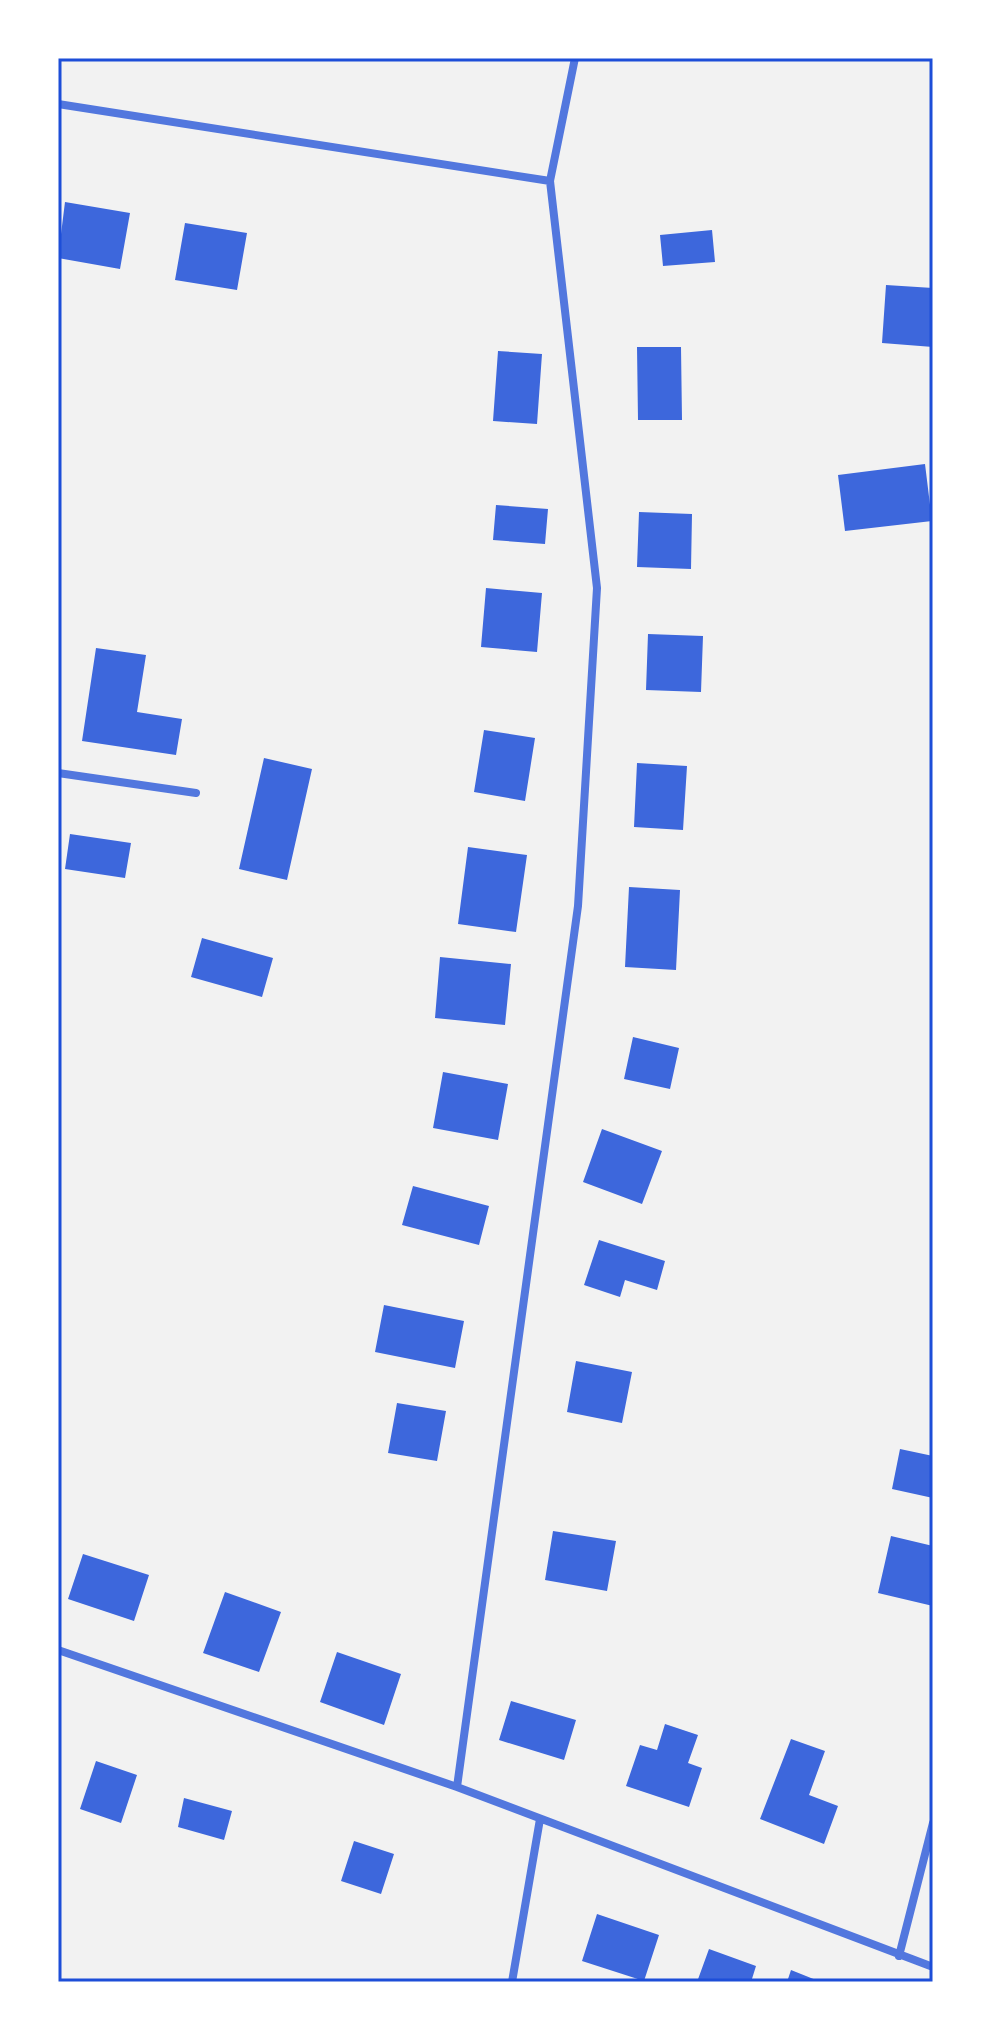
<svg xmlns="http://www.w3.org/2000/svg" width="991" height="2040" viewBox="0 0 991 2040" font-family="'Golos Text',sans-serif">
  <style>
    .building { fill: #3d67dc }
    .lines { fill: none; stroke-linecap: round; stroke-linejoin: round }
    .minor { stroke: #5277de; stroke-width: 8 }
    .neatline { fill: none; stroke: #1d4ed8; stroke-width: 3 }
  </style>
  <rect width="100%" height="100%" fill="#f2f2f2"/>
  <path class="building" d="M 65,202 L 130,213 L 120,269 L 58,258 Z
    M 185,223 L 247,233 L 237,290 L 175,280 Z
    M 712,230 L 715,262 L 663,266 L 660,235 Z
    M 886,285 L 933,288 L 933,347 L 882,343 Z
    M 637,347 L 681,347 L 682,420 L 638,420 Z
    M 498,351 L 542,354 L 537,424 L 493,421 Z
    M 925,464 L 932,521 L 845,531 L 838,475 Z
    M 496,505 L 548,509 L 545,544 L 493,540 Z
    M 639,512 L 692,514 L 691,569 L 637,567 Z
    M 486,588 L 542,593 L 537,652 L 481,647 Z
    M 648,634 L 703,636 L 701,692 L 646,690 Z
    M 96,648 L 146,655 L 137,712 L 182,719 L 176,755 L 82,741 Z
    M 484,730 L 535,738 L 525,801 L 474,792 Z
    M 264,758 L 312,769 L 287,880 L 239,869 Z
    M 637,763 L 687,766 L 683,830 L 634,827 Z
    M 70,834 L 131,843 L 125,878 L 65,869 Z
    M 468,847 L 527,855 L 516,932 L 458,924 Z
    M 629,887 L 680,890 L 676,970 L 625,967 Z
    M 202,938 L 273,958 L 262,997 L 191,977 Z
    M 440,957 L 511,964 L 505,1025 L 435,1018 Z
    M 633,1037 L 679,1048 L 670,1089 L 624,1079 Z
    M 443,1072 L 508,1084 L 498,1140 L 433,1128 Z
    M 602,1129 L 662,1151 L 642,1204 L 583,1182 Z
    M 413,1186 L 489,1206 L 479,1245 L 402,1225 Z
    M 599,1240 L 665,1261 L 657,1290 L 625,1280 L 620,1297 L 584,1285 Z
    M 384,1305 L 464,1321 L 455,1368 L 375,1352 Z
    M 576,1361 L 632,1372 L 622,1423 L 567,1412 Z
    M 397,1403 L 446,1411 L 437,1461 L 388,1453 Z
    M 900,1449 L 933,1456 L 933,1498 L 892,1489 Z
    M 553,1531 L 616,1541 L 607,1591 L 545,1580 Z
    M 891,1536 L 933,1546 L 933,1606 L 878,1593 Z
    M 83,1554 L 149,1575 L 134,1621 L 68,1599 Z
    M 225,1592 L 281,1612 L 259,1672 L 203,1653 Z
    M 337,1652 L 401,1674 L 384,1725 L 320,1702 Z
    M 511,1701 L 576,1720 L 564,1760 L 499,1740 Z
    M 665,1724 L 698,1735 L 688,1763 L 702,1768 L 689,1807 L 626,1786 L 640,1745 L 657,1750 Z
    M 791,1739 L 825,1751 L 809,1795 L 838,1806 L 824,1844 L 760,1819 Z
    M 96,1761 L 137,1775 L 121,1823 L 80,1809 Z
    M 184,1798 L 232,1811 L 224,1840 L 178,1827 Z
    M 354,1841 L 394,1854 L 381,1894 L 341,1881 Z
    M 597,1914 L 659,1935 L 644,1981 L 582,1961 Z
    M 709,1949 L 756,1966 L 751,1982 L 697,1982 Z
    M 791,1970 L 821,1982 L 787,1982 Z"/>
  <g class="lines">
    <path class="minor" d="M 58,104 L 550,181
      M 58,773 L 196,793
      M 58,1650 L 457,1787 L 933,1967
      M 457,1787 L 578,906 L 597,588 L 550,181 L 575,58
      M 899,1956 L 933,1823
      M 512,1982 L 540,1819"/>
  </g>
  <rect width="991" height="2040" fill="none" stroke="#ffffff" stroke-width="120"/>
  <rect x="60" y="60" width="871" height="1920" class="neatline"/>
</svg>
